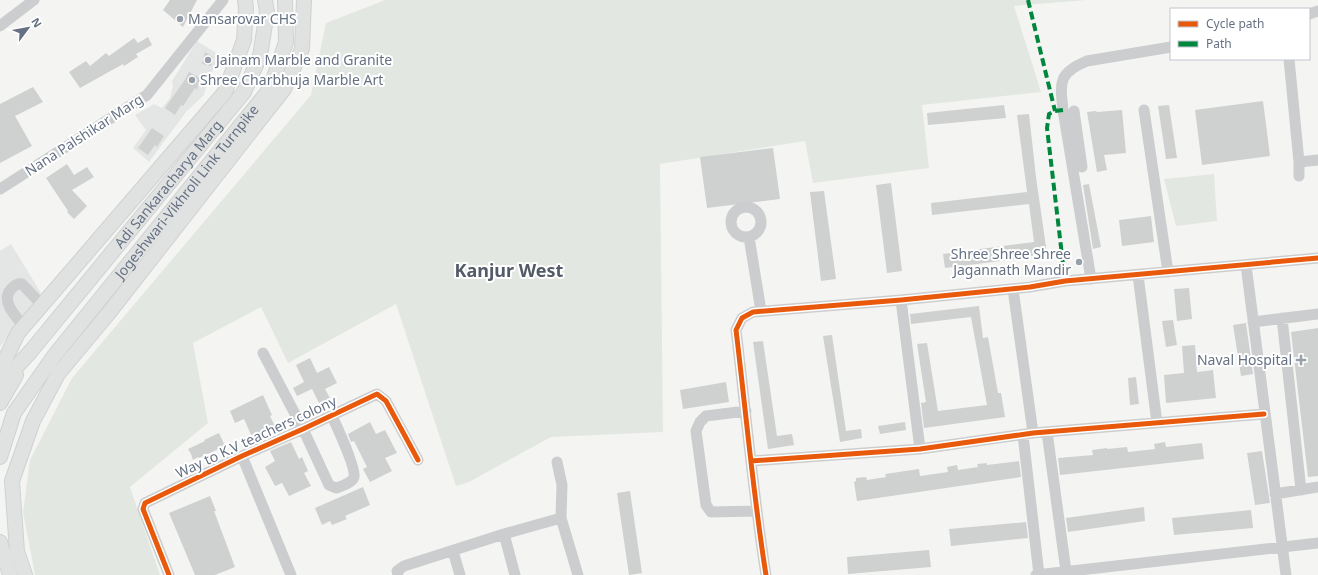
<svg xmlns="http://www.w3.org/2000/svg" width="1318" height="575" viewBox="0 0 1318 575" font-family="'Noto Sans',sans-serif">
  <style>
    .built { fill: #e4e6e5 }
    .green { fill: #e3e7e1 }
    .building { fill: #cfd0d0 }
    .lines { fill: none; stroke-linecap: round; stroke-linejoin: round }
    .major-casing { stroke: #d0d1d1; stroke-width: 16 }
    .minor { stroke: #cccdce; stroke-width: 11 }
    .major { stroke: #e0e1e1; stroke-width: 14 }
    .quiet { stroke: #00873e; stroke-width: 4; stroke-dasharray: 8 4; stroke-linecap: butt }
    .cycleway-casing { stroke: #fff; stroke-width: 8 }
    .cycleway { stroke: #e8590c; stroke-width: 5 }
    .poi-dot { fill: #979faa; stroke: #fff; stroke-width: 1.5 }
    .labels { text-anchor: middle; stroke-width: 4; stroke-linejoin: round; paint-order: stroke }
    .poi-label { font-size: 14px; fill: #657183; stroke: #fff; text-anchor: start }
    .street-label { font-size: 14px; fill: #657183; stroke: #fff }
    .district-label { font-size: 18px; font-weight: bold; fill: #535b68; stroke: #fff }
  </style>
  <rect width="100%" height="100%" fill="#f4f5f3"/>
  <path class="built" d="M 197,41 L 221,56 L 208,79 L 204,95 L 186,112 L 149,162 L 133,148 L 146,130 L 135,115 L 154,104 L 162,108 L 170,98 L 173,86 L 172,81 Z
    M 11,244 L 41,293 L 0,347 L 0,251 Z"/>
  <path class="green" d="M 385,0 L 1087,0 L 1014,6 L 1041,92 L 922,105 L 929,168 L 813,183 L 805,141 L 660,164 L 663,432 L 551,437 L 469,482 L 456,486 L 396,304 L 288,363 L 261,307 L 193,343 L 208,423 L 130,487 L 160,575 L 35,575 L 23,512 L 30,460 L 72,378 L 311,95 L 326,23 Z
    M 1214,174 L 1217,221 L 1176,226 L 1164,179 Z"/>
  <path class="building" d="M 170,0 L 197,0 L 183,27 L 163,10 Z
    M 148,37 L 152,45 L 136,54 L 138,57 L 124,66 L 123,64 L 80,88 L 69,72 L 86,61 L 90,66 L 106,53 L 109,56 L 134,38 L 138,43 Z
    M 205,52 L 213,57 L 211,66 L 202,64 Z
    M 189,72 L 200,78 L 197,90 L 195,88 L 183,106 L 181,105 L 175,115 L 165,108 L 184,81 Z
    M 33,87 L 43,102 L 15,116 L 32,146 L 0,163 L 0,104 Z
    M 1263,101 L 1270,156 L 1202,165 L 1195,110 Z
    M 1004,105 L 1006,118 L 928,125 L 927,113 Z
    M 1169,105 L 1177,158 L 1166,159 L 1158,106 Z
    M 1122,110 L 1126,153 L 1104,155 L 1107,170 L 1097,172 L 1087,112 L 1096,111 L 1097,112 Z
    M 1029,114 L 1036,177 L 1047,254 L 1023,257 L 1023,258 L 945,268 L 943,254 L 1034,242 L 1029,204 L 932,215 L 931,203 L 1027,192 L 1017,115 Z
    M 152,128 L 164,136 L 157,147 L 155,145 L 148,155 L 138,148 Z
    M 773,148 L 780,199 L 707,208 L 700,157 Z
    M 67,164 L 74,175 L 87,167 L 94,177 L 72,190 L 87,206 L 74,219 L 67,212 L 68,211 L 46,178 Z
    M 891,183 L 902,271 L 887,273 L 876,185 Z
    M 1089,184 L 1101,247 L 1093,249 L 1083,185 Z
    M 824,191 L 836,279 L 821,281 L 810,192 Z
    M 1151,216 L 1154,242 L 1122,246 L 1119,220 Z
    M 1189,288 L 1192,319 L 1177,321 L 1174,289 Z
    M 979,306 L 983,338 L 988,337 L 998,393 L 1001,393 L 1005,417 L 924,428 L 921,403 L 926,402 L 917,344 L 927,343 L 938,411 L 987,405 L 971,317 L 911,324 L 910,314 Z
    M 1173,320 L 1177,345 L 1166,347 L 1162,321 Z
    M 1246,323 L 1253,374 L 1241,376 L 1233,325 Z
    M 1318,328 L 1318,476 L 1308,477 L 1291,332 Z
    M 832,335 L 846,431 L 861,429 L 862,438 L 840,442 L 823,336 Z
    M 763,341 L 777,436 L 792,434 L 794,445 L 768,449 L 753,342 Z
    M 1195,345 L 1197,372 L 1213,370 L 1216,398 L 1166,403 L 1164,375 L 1184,373 L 1182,346 Z
    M 310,358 L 317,373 L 329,367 L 337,383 L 325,389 L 332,402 L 321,407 L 312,389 L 297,396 L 293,388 L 304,382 L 296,365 Z
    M 1136,377 L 1139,404 L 1130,405 L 1128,378 Z
    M 726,382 L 729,402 L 683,409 L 680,390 Z
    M 263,395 L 272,415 L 270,416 L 275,426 L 252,437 L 244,419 L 235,423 L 230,411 Z
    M 370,422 L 376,434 L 385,430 L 397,453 L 385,458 L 392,471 L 370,482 L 363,469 L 367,467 L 354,441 L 351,442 L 348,434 Z
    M 905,422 L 906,430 L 880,434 L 878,426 Z
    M 219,433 L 225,446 L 199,458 L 198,457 L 193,460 L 191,454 L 188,449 L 205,441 L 204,440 Z
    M 291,442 L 299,459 L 302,457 L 308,471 L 304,473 L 311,486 L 289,496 L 282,483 L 275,486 L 265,467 L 275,461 L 270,451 Z
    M 1165,442 L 1166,447 L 1202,443 L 1204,459 L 1060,475 L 1058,458 L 1093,455 L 1092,450 L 1107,448 L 1107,449 L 1127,447 L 1128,452 L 1155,449 L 1154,444 Z
    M 1262,451 L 1270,503 L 1255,505 L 1247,453 Z
    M 1019,461 L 1021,477 L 857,501 L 854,482 L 856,481 L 856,478 L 866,477 L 867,480 L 886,477 L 885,474 L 919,469 L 920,476 L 948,472 L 947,467 L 957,465 L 958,470 L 978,467 L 977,464 L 987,463 L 987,465 Z
    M 363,487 L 370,505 L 345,516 L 347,519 L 332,525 L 330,521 L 322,525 L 315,508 Z
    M 630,491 L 642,573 L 629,575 L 617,493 Z
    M 210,496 L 216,511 L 214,511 L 235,567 L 215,575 L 195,575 L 169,513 Z
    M 1144,507 L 1145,521 L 1068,532 L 1066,518 Z
    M 1251,510 L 1253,528 L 1174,535 L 1172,518 Z
    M 1026,522 L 1028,538 L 951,546 L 949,529 Z
    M 929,550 L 931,567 L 848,574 L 847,557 Z"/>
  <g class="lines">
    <g class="major-casing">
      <g id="major">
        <path d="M 0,370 L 18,333 L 225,92 L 244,40 L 246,8 L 245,0"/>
        <path id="s1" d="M 0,385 L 31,351 L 244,92 L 260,56 L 267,12 L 265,0"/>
        <path d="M 0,403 L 16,375"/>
        <path id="s2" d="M 0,457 L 14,413 L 54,356 L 270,89 L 286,42 L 285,0"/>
        <path d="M 0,542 L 10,575"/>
        <path d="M 25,575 L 17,551 L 12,481 L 33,421 L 58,374 L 108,314 L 284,89 L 302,49 L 304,0"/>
      </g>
    </g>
    <path class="minor" d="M 1309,14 L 1318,11
      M 0,26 L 34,0
      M 1289,59 L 1299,162 L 1299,176
      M 1144,110 L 1168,272
      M 1074,111 L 1082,167
      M 1299,162 L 1318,160
      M 0,189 L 147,95 L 223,0
      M731 222a15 15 0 1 1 30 0a15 15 0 1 1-30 0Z
      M 749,237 L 761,311
      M 1246,265 L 1286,575
      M 1138,275 L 1157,423
      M 1091,279 L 1063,110 C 1060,82 1058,73 1087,61 L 1171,47
      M 1013,289 L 1033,433
      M 901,300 L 920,449
      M 1282,318 L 1301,490
      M 1253,322 L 1318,314
      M 24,326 C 16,317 0,301 11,289 C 14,286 17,283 22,284 L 42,305
      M 263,353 L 303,429 L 329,485 L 336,488 C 342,486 352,483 354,477 C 356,467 337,427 332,416
      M 746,411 L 706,416 L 700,422 L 696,431 L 706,505 L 711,512 L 756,511
      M 1047,432 L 1066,571
      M 1023,435 L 1039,575
      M 242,456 L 291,575
      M 751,461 L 920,449 L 1033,433 L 1264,414
      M 557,462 L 562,485 L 561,518
      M 1275,494 L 1318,487
      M 453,551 L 460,575
      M 169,575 L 143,509 L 145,503 L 242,456 L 303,429 L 377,394 L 386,401 L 418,460
      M 398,575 L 397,571 L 404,566 L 504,534
      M 515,575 L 504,534 L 561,518 L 578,575
      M 766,575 C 753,494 746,412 736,330 L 742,318 L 753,312 L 901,300 L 1030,287 L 1065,281 L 1318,258
      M 1036,575 L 1318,543"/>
    <use href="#major" class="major"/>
    <path class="quiet" d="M 1028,0 L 1055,111
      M 1063,110 L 1055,111 L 1049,114 L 1047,128 L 1065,281"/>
    <g class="cycleway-casing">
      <path id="cycleway" d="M 751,461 L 920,449 L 1033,433 L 1264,414
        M 169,575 L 143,509 L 145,503 L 242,456 L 303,429 L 377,394 L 386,401 L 418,460
        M 766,575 C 753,494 746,412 736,330 L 742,318 L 753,312 L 901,300 L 1030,287 L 1065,281 L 1318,258"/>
    </g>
    <use href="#cycleway" class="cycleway"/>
  </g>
  <g class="poi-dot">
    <circle cx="180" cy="19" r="4"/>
    <circle cx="208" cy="60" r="4"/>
    <circle cx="192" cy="80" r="4"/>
    <circle cx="1079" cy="262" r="4"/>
    <path d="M1299 354h4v4h4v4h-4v4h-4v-4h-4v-4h4z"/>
  </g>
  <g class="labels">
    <g class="poi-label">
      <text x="188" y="24">Mansarovar CHS</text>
      <text x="216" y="65">Jainam Marble and Granite</text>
      <text x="200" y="85">Shree Charbhuja Marble Art</text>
      <text x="1071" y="259" text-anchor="end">Shree Shree Shree<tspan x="1071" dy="16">Jagannath Mandir</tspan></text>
      <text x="1292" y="365" text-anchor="end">Naval Hospital</text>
    </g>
    <g class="street-label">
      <text transform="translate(84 135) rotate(-33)" y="5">Nana Palshikar Marg</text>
      <text dy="5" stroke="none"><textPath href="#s1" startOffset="262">Adi Sankaracharya Marg</textPath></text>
      <text dy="5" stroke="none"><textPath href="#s2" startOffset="327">Jogeshwari-Vikhroli Link Turnpike</textPath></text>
      <text transform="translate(256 437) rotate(-25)" y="5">Way to K.V teachers colony</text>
    </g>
    <g class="district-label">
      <text x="509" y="277">Kanjur West</text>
    </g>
  </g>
  <rect x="1170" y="8" width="140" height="52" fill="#ffffff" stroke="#c1c6cd"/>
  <rect x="1178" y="21" width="20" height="6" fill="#e8590c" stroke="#c1c6cd"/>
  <text x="1206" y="28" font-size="12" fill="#657183">Cycle path</text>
  <rect x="1178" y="41" width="20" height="6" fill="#00873e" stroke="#c1c6cd"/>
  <text x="1206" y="48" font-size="12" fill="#657183">Path</text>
  <g transform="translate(28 28) rotate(58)" stroke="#ffffff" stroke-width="3" paint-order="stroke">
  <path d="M0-3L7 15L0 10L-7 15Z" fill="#657183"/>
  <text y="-6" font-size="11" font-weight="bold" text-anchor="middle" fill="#657183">N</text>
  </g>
</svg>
